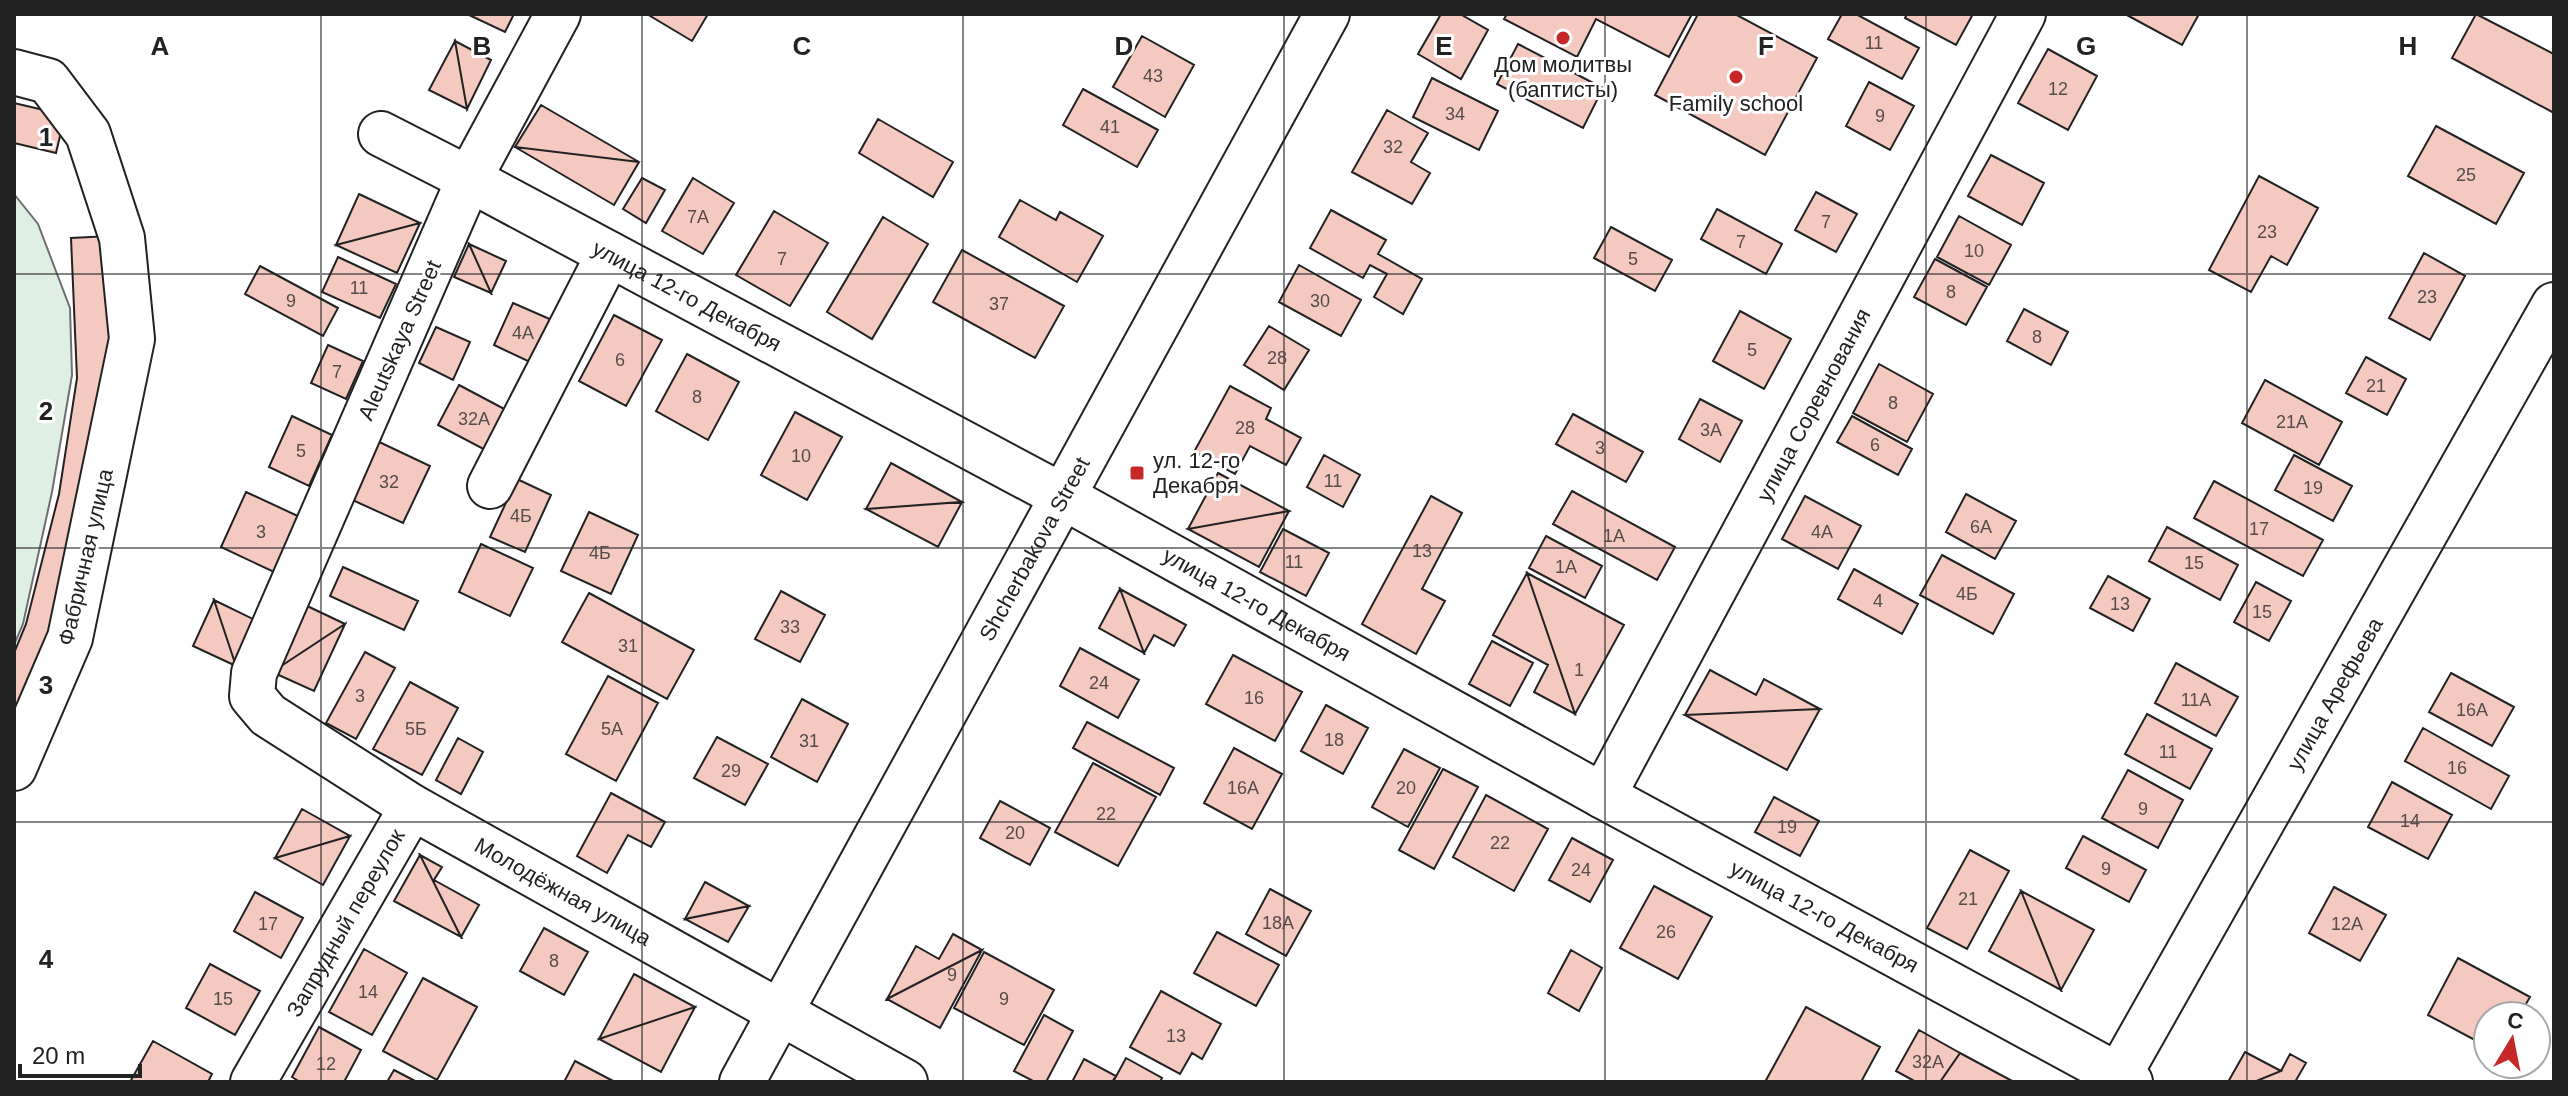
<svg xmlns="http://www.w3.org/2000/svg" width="2568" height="1096" viewBox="0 0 2568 1096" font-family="Helvetica,sans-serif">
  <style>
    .green { fill: #e0efe3; stroke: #6f6f6f; stroke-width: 2 }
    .building { fill: #f3c9c0; stroke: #222; stroke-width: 2 }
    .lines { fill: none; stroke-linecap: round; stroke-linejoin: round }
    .minor-casing { stroke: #222; stroke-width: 48 }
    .minor { stroke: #fff; stroke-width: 44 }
    .grid { fill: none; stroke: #222; stroke-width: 2; stroke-opacity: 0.55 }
    .poi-dot { fill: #c62828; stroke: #fff; stroke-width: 3 }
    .labels { text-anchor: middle; stroke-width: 6; stroke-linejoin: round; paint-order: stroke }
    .number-label { font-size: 18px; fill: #564c4a }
    .poi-label { font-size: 22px; fill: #222; stroke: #fff }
    .street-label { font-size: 22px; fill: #222; stroke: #fff }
    .grid-label { font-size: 26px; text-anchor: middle; font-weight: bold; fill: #222; stroke: #fff; stroke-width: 6; stroke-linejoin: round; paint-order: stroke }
  </style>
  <rect width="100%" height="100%" fill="#fff"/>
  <path class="green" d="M 14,194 L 38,224 L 70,308 L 72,375 L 52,492 L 23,624 L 14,645 Z"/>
  <path class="building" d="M 467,14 L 514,14 L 505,32 Z
    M 647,14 L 708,14 L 692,41 Z
    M 1441,14 L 1460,14 L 1488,30 L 1461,79 L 1418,54 Z
    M 1507,14 L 1692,14 L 1669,57 L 1596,19 L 1577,57 L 1504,19 Z
    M 1698,14 L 1735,14 L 1817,58 L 1765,155 L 1655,95 Z
    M 1842,14 L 1856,14 L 1919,48 L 1902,79 L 1828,39 Z
    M 1907,14 L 1973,14 L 1956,45 L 1905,18 Z
    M 2125,14 L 2199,14 L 2182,45 Z
    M 2476,14 L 2554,54 L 2554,113 L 2452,58 Z
    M 1142,36 L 1194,65 L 1165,117 L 1113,87 Z
    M 455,41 L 491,60 L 467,109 Z
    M 455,41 L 467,109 L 429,90 Z
    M 1518,44 L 1603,88 L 1583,128 L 1497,84 Z
    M 2048,49 L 2097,76 L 2068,130 L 2018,103 Z
    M 1432,78 L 1498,111 L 1479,150 L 1413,117 Z
    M 1869,82 L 1914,106 L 1890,150 L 1846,126 Z
    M 1083,89 L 1158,130 L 1137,167 L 1063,125 Z
    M 14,103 L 65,115 L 56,153 L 14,143 Z
    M 541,105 L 639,162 L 515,147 Z
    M 1387,110 L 1428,133 L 1411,162 L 1430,173 L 1412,204 L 1352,172 Z
    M 878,119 L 953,162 L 933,197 L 859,153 Z
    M 2436,126 L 2524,173 L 2496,224 L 2408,176 Z
    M 515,147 L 639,162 L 614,205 Z
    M 1991,155 L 2044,183 L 2022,225 L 1968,196 Z
    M 2259,176 L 2318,208 L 2287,265 L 2271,256 L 2251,292 L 2209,270 Z
    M 642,178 L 665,190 L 646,223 L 623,209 Z
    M 693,178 L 734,203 L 703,254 L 662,231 Z
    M 1816,192 L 1857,214 L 1836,252 L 1795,230 Z
    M 359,194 L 420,223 L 336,245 Z
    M 1020,200 L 1056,220 L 1060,212 L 1103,236 L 1077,282 L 999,237 Z
    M 1717,209 L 1782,244 L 1766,274 L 1701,239 Z
    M 1331,210 L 1386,240 L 1378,254 L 1422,279 L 1403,314 L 1374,297 L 1387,274 L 1370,265 L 1363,278 L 1310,248 Z
    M 774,211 L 828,243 L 790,306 L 736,275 Z
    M 1959,216 L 2011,245 L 1989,285 L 1937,257 Z
    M 883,217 L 928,244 L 872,339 L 827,312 Z
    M 420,223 L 397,273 L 336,245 Z
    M 1611,227 L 1672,260 L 1655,291 L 1594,258 Z
    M 110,236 L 116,379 L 97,502 L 14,750 L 14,653 L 26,624 L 59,494 L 77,378 L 71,238 Z
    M 469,244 L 491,293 L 454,277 Z
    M 469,244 L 506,261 L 491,293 Z
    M 962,250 L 1064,306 L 1035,358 L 933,302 Z
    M 2424,253 L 2465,276 L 2430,340 L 2389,318 Z
    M 338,257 L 396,284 L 380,318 L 322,292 Z
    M 1935,259 L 1987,287 L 1966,325 L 1914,297 Z
    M 1299,265 L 1361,300 L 1341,336 L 1279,302 Z
    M 260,266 L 338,308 L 323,336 L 245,294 Z
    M 513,303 L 552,320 L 532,363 L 494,345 Z
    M 2024,309 L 2068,332 L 2051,365 L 2007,341 Z
    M 1740,311 L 1791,339 L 1764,389 L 1713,361 Z
    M 614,315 L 662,340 L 626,406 L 579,381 Z
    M 1269,326 L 1309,350 L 1284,390 L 1244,365 Z
    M 436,327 L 470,342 L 453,380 L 419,363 Z
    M 328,345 L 363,361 L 346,399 L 311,383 Z
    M 687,354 L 739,382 L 708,440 L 656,411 Z
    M 2366,357 L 2406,379 L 2387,415 L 2346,393 Z
    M 1879,364 L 1933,394 L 1907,442 L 1853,413 Z
    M 2265,380 L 2342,422 L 2319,465 L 2242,423 Z
    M 459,385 L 510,412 L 489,452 L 438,425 Z
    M 1230,386 L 1271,408 L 1266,419 L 1301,438 L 1286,465 L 1250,446 L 1235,474 L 1194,452 Z
    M 1700,399 L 1742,421 L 1720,462 L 1679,439 Z
    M 795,412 L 842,437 L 807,500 L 761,475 Z
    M 1573,414 L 1643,452 L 1626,482 L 1556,444 Z
    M 292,416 L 332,435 L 309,486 L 269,467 Z
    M 1852,416 L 1912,449 L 1898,475 L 1837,442 Z
    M 375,440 L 430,466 L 403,523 L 348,498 Z
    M 1324,455 L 1360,475 L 1343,507 L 1307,487 Z
    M 2294,455 L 2352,486 L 2333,521 L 2275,490 Z
    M 891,463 L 962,502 L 866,509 Z
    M 1218,473 L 1289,511 L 1188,529 Z
    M 517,479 L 551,495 L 525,552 L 490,537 Z
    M 2214,481 L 2323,540 L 2303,576 L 2194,518 Z
    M 1572,491 L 1675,547 L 1657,580 L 1553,524 Z
    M 246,492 L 300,517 L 274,572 L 221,547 Z
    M 1966,494 L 2016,521 L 1995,559 L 1946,532 Z
    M 1431,496 L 1462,513 L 1422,589 L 1445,601 L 1416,654 L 1362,624 Z
    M 1805,496 L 1861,526 L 1838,569 L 1782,539 Z
    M 962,502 L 938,547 L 866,509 Z
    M 1289,511 L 1259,567 L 1188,529 Z
    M 589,512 L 638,535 L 611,594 L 561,571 Z
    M 2167,527 L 2238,565 L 2220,600 L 2149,561 Z
    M 1283,529 L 1329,553 L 1306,596 L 1260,572 Z
    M 1546,536 L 1602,566 L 1585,598 L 1529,568 Z
    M 481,544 L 533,568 L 510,616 L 459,592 Z
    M 1942,555 L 2014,594 L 1993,634 L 1920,595 Z
    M 343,567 L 418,601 L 404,630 L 330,596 Z
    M 1854,569 L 1918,604 L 1902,634 L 1838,599 Z
    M 1527,573 L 1624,625 L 1575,714 Z
    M 1527,573 L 1575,714 L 1534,692 L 1548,665 L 1493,635 Z
    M 2108,576 L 2150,599 L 2133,631 L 2090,608 Z
    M 2256,582 L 2291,601 L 2269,641 L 2234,622 Z
    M 1120,589 L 1186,625 L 1174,646 L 1154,635 L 1144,653 Z
    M 1120,589 L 1144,653 L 1099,628 Z
    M 781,591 L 825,615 L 800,662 L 755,639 Z
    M 589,593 L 694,650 L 667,699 L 562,642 Z
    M 214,600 L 257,621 L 236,666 Z
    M 214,600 L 236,666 L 193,646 Z
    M 303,604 L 345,624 L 272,672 Z
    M 345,624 L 314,691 L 272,672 Z
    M 1492,641 L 1533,663 L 1510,706 L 1469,684 Z
    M 1080,648 L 1139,680 L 1118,718 L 1060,686 Z
    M 365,652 L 395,668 L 356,739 L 326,723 Z
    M 1233,655 L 1302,692 L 1275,741 L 1206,704 Z
    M 2176,663 L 2238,697 L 2216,736 L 2155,703 Z
    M 1710,670 L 1756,695 L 1764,679 L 1820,709 L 1685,715 Z
    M 2451,673 L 2514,707 L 2492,746 L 2429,712 Z
    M 608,676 L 658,703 L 616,781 L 566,754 Z
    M 410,682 L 458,708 L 422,775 L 373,749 Z
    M 802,699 L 848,724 L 817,782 L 771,757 Z
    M 1326,705 L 1368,728 L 1343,774 L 1301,751 Z
    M 1820,709 L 1787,770 L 1685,715 Z
    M 2147,714 L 2212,749 L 2190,789 L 2125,754 Z
    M 1087,722 L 1174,768 L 1160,795 L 1073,748 Z
    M 2423,728 L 2509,776 L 2491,809 L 2405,761 Z
    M 717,737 L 768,764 L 745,805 L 694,778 Z
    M 458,738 L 483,752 L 461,794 L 436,780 Z
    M 1234,748 L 1282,774 L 1252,829 L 1204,803 Z
    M 1404,749 L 1440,768 L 1408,827 L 1372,807 Z
    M 1093,763 L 1156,797 L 1118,866 L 1055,832 Z
    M 1443,769 L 1478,787 L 1434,869 L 1399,850 Z
    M 2128,770 L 2183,800 L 2158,848 L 2102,818 Z
    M 2392,782 L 2452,815 L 2428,859 L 2368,827 Z
    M 611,793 L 665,822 L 651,847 L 628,835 L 607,873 L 577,856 Z
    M 1486,795 L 1548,829 L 1514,891 L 1453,857 Z
    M 1774,797 L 1819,821 L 1800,856 L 1755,832 Z
    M 1000,801 L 1050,828 L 1030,865 L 980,838 Z
    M 302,809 L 350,836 L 275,858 Z
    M 350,836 L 323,885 L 275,858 Z
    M 2083,836 L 2146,870 L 2129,902 L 2066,868 Z
    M 1572,838 L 1613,860 L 1590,902 L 1549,880 Z
    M 1970,850 L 2009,871 L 1967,949 L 1927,928 Z
    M 420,855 L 461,937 L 394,901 Z
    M 420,855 L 442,867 L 434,880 L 479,905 L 461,937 Z
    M 705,882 L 749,906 L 685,919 Z
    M 1654,886 L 1712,917 L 1678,979 L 1620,948 Z
    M 2334,887 L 2386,915 L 2360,961 L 2309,933 Z
    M 1270,889 L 1311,911 L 1286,956 L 1246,934 Z
    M 2021,891 L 2061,990 L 1989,951 Z
    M 2021,891 L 2094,930 L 2061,990 Z
    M 255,892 L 303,918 L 281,958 L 234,931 Z
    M 749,906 L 728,942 L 685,919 Z
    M 544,928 L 588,952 L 564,995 L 520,971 Z
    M 1217,932 L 1279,965 L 1256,1006 L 1194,973 Z
    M 953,934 L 982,950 L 887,999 L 916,946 L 939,959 Z
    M 364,949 L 407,973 L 372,1035 L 329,1012 Z
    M 982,950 L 940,1028 L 887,999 Z
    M 1571,950 L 1602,968 L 1579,1011 L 1548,993 Z
    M 984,952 L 1054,990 L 1024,1045 L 954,1008 Z
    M 2458,958 L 2530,997 L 2519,1016 L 2488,1016 L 2488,1047 L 2428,1015 Z
    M 210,964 L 260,991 L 235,1035 L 186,1008 Z
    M 634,974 L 695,1007 L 599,1039 Z
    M 423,978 L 477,1007 L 437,1080 L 383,1051 Z
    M 1161,991 L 1221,1024 L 1202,1059 L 1192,1053 L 1180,1074 L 1130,1047 Z
    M 695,1007 L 661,1072 L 599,1039 Z
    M 1806,1007 L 1880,1047 L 1861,1082 L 1765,1082 Z
    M 1044,1015 L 1073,1031 L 1046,1082 L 1035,1082 L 1014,1071 Z
    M 319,1027 L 361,1050 L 344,1082 L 300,1082 L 292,1077 Z
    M 1919,1030 L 1960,1053 L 1940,1082 L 1916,1082 L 1896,1071 Z
    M 153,1041 L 212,1074 L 208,1082 L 130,1082 Z
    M 2245,1052 L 2281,1071 L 2254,1082 L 2228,1082 Z
    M 1960,1053 L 2014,1082 L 1940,1082 Z
    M 2290,1054 L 2306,1063 L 2295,1082 L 2254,1082 L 2281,1071 Z
    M 1126,1058 L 1162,1078 L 1160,1082 L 1113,1082 Z
    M 1084,1059 L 1116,1076 L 1112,1082 L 1072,1082 Z
    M 575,1061 L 615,1082 L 564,1082 Z
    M 394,1070 L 417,1082 L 387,1082 Z"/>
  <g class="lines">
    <g class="minor-casing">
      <g id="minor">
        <path id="s1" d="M 558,14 L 469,179 L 254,673 L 252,696 L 268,715 L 412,807 L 905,1082"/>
        <path d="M 14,72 L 48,81 L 88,134 L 122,238 L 132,339 L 70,638 L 14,768"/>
        <path id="s2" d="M 381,134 L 469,179 L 1062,496 L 1603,796 L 2130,1082"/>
        <path d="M 490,486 L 609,254"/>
        <path id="s3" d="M 1603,796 L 2023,14"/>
        <path id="s4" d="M 253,1082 L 412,807"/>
        <path id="s5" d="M 742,1082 L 1327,14"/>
        <path id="s6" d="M 2115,1082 L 2554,305"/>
      </g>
    </g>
    <use href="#minor" class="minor"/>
  </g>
  <path class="grid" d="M 321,14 L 321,1082M 642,14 L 642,1082M 963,14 L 963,1082M 1284,14 L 1284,1082M 1605,14 L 1605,1082M 1926,14 L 1926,1082M 2247,14 L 2247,1082M 14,274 L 2554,274M 14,548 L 2554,548M 14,822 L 2554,822"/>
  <g class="poi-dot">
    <circle cx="1563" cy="38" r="8"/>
    <circle cx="1736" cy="77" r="8"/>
    <rect x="1129" y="465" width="16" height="16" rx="4"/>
  </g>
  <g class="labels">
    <g class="number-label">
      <text x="1874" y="49">11</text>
      <text x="1153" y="82">43</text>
      <text x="2058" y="95">12</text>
      <text x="1455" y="120">34</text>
      <text x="1880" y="122">9</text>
      <text x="1110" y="133">41</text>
      <text x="1393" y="153">32</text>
      <text x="2466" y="181">25</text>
      <text x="698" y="223">7А</text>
      <text x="1826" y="228">7</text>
      <text x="2267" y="238">23</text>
      <text x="1741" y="248">7</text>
      <text x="1974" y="257">10</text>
      <text x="782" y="265">7</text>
      <text x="1633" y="265">5</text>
      <text x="359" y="294">11</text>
      <text x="1951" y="298">8</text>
      <text x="2427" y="303">23</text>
      <text x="291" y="307">9</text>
      <text x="1320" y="307">30</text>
      <text x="999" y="310">37</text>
      <text x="523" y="339">4А</text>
      <text x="2037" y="343">8</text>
      <text x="1752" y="356">5</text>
      <text x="1277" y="364">28</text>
      <text x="620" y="366">6</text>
      <text x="337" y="378">7</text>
      <text x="2376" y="392">21</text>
      <text x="697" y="403">8</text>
      <text x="1893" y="409">8</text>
      <text x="474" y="425">32А</text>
      <text x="2292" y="428">21А</text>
      <text x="1245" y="434">28</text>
      <text x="1711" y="436">3А</text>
      <text x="1875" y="451">6</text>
      <text x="1600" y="454">3</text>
      <text x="301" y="457">5</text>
      <text x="801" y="462">10</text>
      <text x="1333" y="487">11</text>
      <text x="389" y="488">32</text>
      <text x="2313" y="494">19</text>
      <text x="521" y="522">4Б</text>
      <text x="1981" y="533">6А</text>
      <text x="2259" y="535">17</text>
      <text x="261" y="538">3</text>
      <text x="1822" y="538">4А</text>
      <text x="1614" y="542">1А</text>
      <text x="1422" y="557">13</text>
      <text x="600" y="559">4Б</text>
      <text x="1294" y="568">11</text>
      <text x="2194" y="569">15</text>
      <text x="1566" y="573">1А</text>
      <text x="1967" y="600">4Б</text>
      <text x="1878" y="607">4</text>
      <text x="2120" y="610">13</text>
      <text x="2262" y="618">15</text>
      <text x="790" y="633">33</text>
      <text x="628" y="652">31</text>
      <text x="1579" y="676">1</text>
      <text x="1099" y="689">24</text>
      <text x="360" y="702">3</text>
      <text x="1254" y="704">16</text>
      <text x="2196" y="706">11А</text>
      <text x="2472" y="716">16А</text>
      <text x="416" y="735">5Б</text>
      <text x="612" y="735">5А</text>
      <text x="1334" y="746">18</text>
      <text x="809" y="747">31</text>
      <text x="2168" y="758">11</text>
      <text x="2457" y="774">16</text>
      <text x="731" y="777">29</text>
      <text x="1243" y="794">16А</text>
      <text x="1406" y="794">20</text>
      <text x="2143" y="815">9</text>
      <text x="1106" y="820">22</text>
      <text x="2410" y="827">14</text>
      <text x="1787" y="833">19</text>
      <text x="1015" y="839">20</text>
      <text x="1500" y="849">22</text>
      <text x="2106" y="875">9</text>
      <text x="1581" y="876">24</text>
      <text x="1968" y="905">21</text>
      <text x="1278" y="929">18А</text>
      <text x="268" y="930">17</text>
      <text x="2347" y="930">12А</text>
      <text x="1666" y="938">26</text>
      <text x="554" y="967">8</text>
      <text x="952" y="981">9</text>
      <text x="368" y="998">14</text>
      <text x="223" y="1005">15</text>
      <text x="1004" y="1005">9</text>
      <text x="1176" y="1042">13</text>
      <text x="1928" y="1068">32А</text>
      <text x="326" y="1070">12</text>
    </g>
    <g class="poi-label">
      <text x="1563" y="72">Дом молитвы<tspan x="1563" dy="25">(баптисты)</tspan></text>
      <text x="1736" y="111">Family school</text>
      <text x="1153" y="468" text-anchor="start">ул. 12-го<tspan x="1153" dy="25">Декабря</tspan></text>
    </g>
    <g class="street-label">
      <text dy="8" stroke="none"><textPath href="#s2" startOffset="346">улица 12-го Декабря</textPath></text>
      <text transform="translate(399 340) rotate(-66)" y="8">Aleutskaya Street</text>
      <text dy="8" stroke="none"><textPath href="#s3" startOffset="444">улица Соревнования</textPath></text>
      <text dy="8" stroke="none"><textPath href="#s5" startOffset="608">Shcherbakova Street</textPath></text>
      <text transform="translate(85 557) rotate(-77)" y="8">Фабричная улица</text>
      <text dy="8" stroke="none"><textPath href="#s2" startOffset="994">улица 12-го Декабря</textPath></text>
      <text dy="8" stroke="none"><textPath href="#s6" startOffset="446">улица Арефьева</textPath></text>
      <text dy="8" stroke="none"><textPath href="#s1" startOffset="1118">Молодёжная улица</textPath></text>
      <text dy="8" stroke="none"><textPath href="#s2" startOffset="1642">улица 12-го Декабря</textPath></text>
      <text dy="8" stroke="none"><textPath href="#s4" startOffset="184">Запрудный переулок</textPath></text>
    </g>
  </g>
  <g class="grid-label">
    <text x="160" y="55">A</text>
    <text x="482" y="55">B</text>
    <text x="802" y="55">C</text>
    <text x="1124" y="55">D</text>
    <text x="1444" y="55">E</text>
    <text x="1766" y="55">F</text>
    <text x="2086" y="55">G</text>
    <text x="2408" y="55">H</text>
    <text x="46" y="146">1</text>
    <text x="46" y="420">2</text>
    <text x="46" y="694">3</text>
    <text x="46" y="968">4</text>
  </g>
  <rect width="2568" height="1096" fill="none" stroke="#222222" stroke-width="32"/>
  <g transform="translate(2512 1040) rotate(10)"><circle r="38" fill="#ffffff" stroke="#a7a7a7" stroke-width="2"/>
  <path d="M0-6L14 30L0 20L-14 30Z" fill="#c62828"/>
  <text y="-12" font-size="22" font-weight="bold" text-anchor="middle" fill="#222222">С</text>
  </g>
  <path d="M20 1064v12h120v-12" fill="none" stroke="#222222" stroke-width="4"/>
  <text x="32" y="1064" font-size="24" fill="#222222" stroke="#ffffff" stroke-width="6" paint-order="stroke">20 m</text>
</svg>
